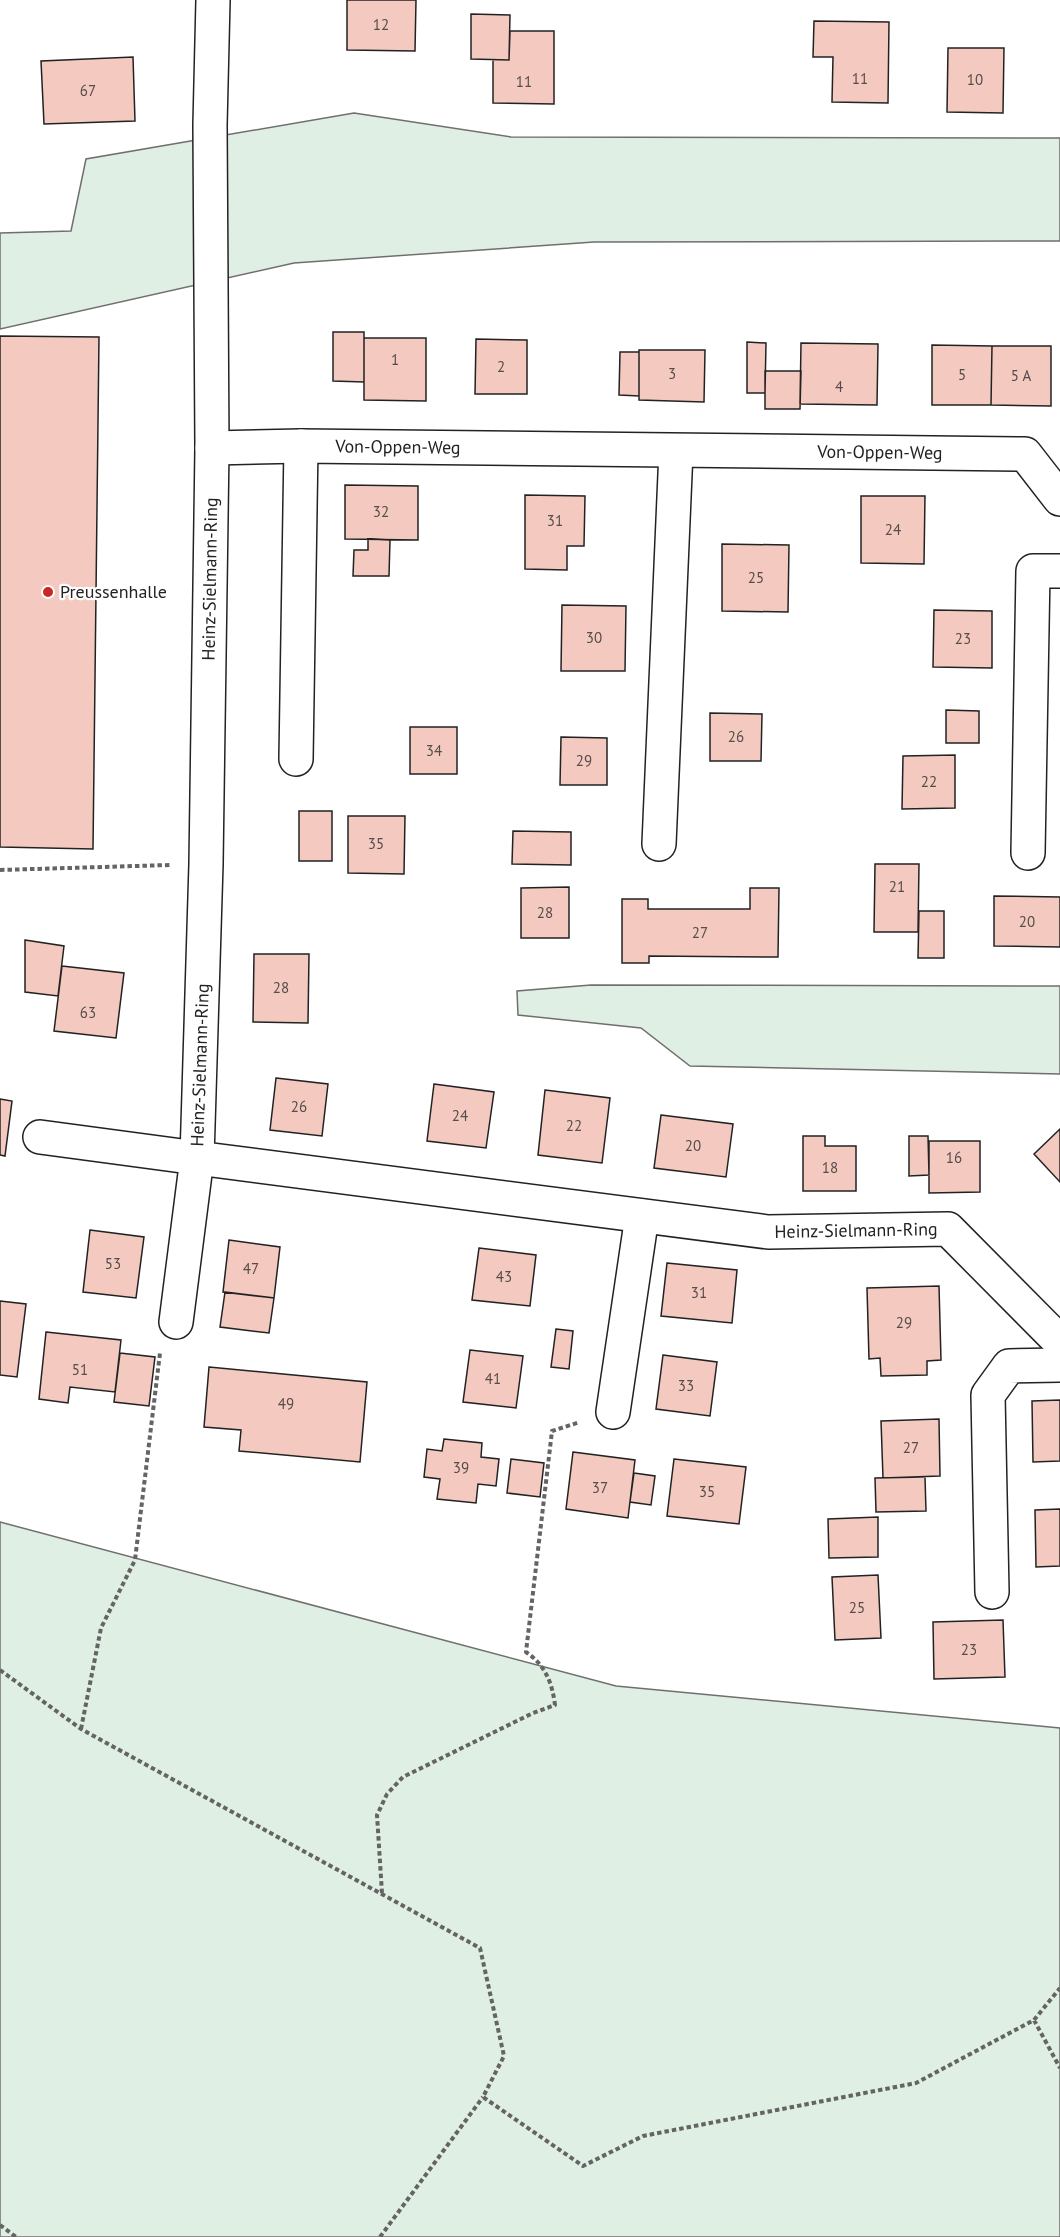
<svg xmlns="http://www.w3.org/2000/svg" width="1060" height="2237" viewBox="0 0 1060 2237" font-family="'PT Sans',sans-serif">
  <style>
    .green { fill: #e0efe3; stroke: #6f6f6f; stroke-width: 1.5 }
    .building { fill: #f3c9c0; stroke: #222; stroke-width: 1.5 }
    .lines { fill: none; stroke-linecap: round; stroke-linejoin: round }
    .minor-casing { stroke: #222; stroke-width: 36 }
    .path { stroke: #646464; stroke-width: 4; stroke-dasharray: 4.5 3; stroke-linecap: butt }
    .minor { stroke: #fff; stroke-width: 33 }
    .poi-dot { fill: #c62828; stroke: #fff; stroke-width: 2 }
    .labels { text-anchor: middle; stroke-width: 4.5; stroke-linejoin: round; paint-order: stroke }
    .number-label { font-size: 15px; fill: #564c4a }
    .street-label { font-size: 18px; fill: #222; stroke: #fff }
    .poi-label { font-size: 18px; fill: #222; stroke: #fff; text-anchor: start }
  </style>
  <rect width="100%" height="100%" fill="#fff"/>
  <path class="green" d="M 354,113 L 511,137 L 1060,138 L 1060,241 L 594,242 L 294,263 L 0,329 L 0,233 L 71,231 L 86,159 Z
    M 591,985 L 1060,986 L 1060,1074 L 690,1066 L 641,1028 L 518,1015 L 517,991 Z
    M 0,1522 L 616,1686 L 1060,1728 L 1060,2237 L 0,2237 Z"/>
  <path class="building" d="M 347,0 L 416,0 L 415,51 L 347,50 Z
    M 471,14 L 510,15 L 509,60 L 471,59 Z
    M 814,21 L 889,22 L 888,103 L 832,102 L 833,57 L 813,57 Z
    M 510,31 L 554,31 L 554,104 L 493,103 L 493,60 L 509,60 Z
    M 948,48 L 1004,48 L 1003,113 L 947,112 Z
    M 133,57 L 135,121 L 44,124 L 41,61 Z
    M 333,332 L 364,332 L 364,382 L 333,381 Z
    M 0,336 L 99,337 L 93,849 L 0,847 Z
    M 364,338 L 426,338 L 426,401 L 364,400 Z
    M 476,339 L 527,340 L 527,394 L 475,394 Z
    M 747,342 L 766,343 L 765,393 L 747,393 Z
    M 801,343 L 878,344 L 877,405 L 800,404 Z
    M 932,345 L 992,346 L 991,405 L 932,405 Z
    M 992,346 L 1051,346 L 1051,406 L 991,405 Z
    M 639,350 L 705,350 L 704,402 L 639,400 Z
    M 620,352 L 639,352 L 639,396 L 619,395 Z
    M 765,371 L 801,371 L 800,409 L 765,409 Z
    M 345,485 L 418,486 L 418,540 L 345,539 Z
    M 525,495 L 585,496 L 584,546 L 567,546 L 567,570 L 525,569 Z
    M 861,496 L 925,496 L 924,564 L 861,563 Z
    M 368,539 L 390,540 L 389,576 L 353,576 L 354,550 L 368,550 Z
    M 722,544 L 789,545 L 788,612 L 722,611 Z
    M 562,605 L 626,606 L 625,671 L 561,671 Z
    M 934,610 L 992,611 L 992,668 L 933,667 Z
    M 946,710 L 979,711 L 979,743 L 946,743 Z
    M 710,713 L 762,714 L 761,761 L 710,761 Z
    M 410,727 L 457,727 L 457,774 L 410,774 Z
    M 561,737 L 607,738 L 607,785 L 560,785 Z
    M 955,755 L 955,808 L 902,809 L 903,756 Z
    M 299,811 L 332,811 L 332,861 L 299,861 Z
    M 348,816 L 405,816 L 404,874 L 348,873 Z
    M 513,831 L 571,832 L 571,865 L 512,864 Z
    M 875,864 L 919,864 L 918,932 L 874,932 Z
    M 569,887 L 569,938 L 521,938 L 521,888 Z
    M 750,888 L 779,888 L 778,957 L 649,956 L 649,963 L 622,963 L 622,899 L 648,899 L 648,909 L 750,909 Z
    M 994,896 L 1060,897 L 1060,947 L 994,946 Z
    M 919,911 L 944,911 L 944,958 L 918,958 Z
    M 25,940 L 64,946 L 58,996 L 25,992 Z
    M 254,954 L 309,954 L 308,1023 L 253,1022 Z
    M 62,966 L 124,973 L 116,1038 L 54,1031 Z
    M 276,1078 L 328,1084 L 322,1136 L 270,1130 Z
    M 434,1084 L 494,1092 L 486,1148 L 427,1141 Z
    M 545,1090 L 610,1098 L 602,1163 L 538,1155 Z
    M 0,1099 L 12,1101 L 5,1156 L 0,1155 Z
    M 661,1115 L 733,1124 L 726,1177 L 654,1168 Z
    M 1060,1129 L 1060,1182 L 1034,1154 Z
    M 803,1136 L 825,1136 L 825,1146 L 856,1146 L 856,1191 L 803,1191 Z
    M 909,1136 L 928,1136 L 929,1175 L 909,1176 Z
    M 929,1141 L 980,1141 L 980,1192 L 929,1193 Z
    M 90,1230 L 144,1237 L 136,1298 L 83,1292 Z
    M 229,1240 L 280,1247 L 274,1298 L 223,1292 Z
    M 479,1248 L 536,1255 L 530,1306 L 472,1300 Z
    M 667,1263 L 737,1270 L 732,1323 L 661,1316 Z
    M 939,1286 L 941,1360 L 927,1361 L 927,1375 L 881,1376 L 880,1358 L 869,1359 L 867,1288 Z
    M 225,1292 L 274,1298 L 269,1333 L 220,1327 Z
    M 0,1301 L 26,1304 L 17,1377 L 0,1375 Z
    M 556,1329 L 573,1331 L 569,1369 L 551,1367 Z
    M 46,1332 L 121,1340 L 115,1392 L 70,1387 L 68,1403 L 39,1399 Z
    M 470,1350 L 523,1356 L 516,1408 L 463,1402 Z
    M 120,1353 L 155,1357 L 149,1406 L 114,1402 Z
    M 663,1355 L 717,1362 L 710,1416 L 656,1409 Z
    M 209,1367 L 367,1382 L 360,1462 L 239,1451 L 241,1430 L 204,1427 Z
    M 1060,1400 L 1060,1461 L 1033,1462 L 1032,1401 Z
    M 939,1419 L 940,1476 L 883,1478 L 881,1421 Z
    M 444,1439 L 482,1443 L 481,1457 L 499,1459 L 496,1486 L 478,1484 L 476,1503 L 437,1499 L 440,1479 L 424,1477 L 427,1449 L 442,1451 Z
    M 573,1452 L 635,1460 L 628,1518 L 566,1509 Z
    M 511,1459 L 544,1463 L 540,1497 L 507,1493 Z
    M 674,1459 L 746,1467 L 739,1524 L 667,1516 Z
    M 634,1473 L 655,1476 L 651,1505 L 630,1502 Z
    M 925,1477 L 926,1511 L 876,1512 L 875,1478 Z
    M 1060,1509 L 1060,1566 L 1036,1567 L 1035,1510 Z
    M 878,1517 L 878,1557 L 829,1558 L 828,1519 Z
    M 878,1575 L 881,1638 L 835,1640 L 832,1577 Z
    M 1003,1620 L 1005,1677 L 934,1679 L 933,1622 Z"/>
  <g class="lines">
    <g class="minor-casing">
      <g id="minor">
        <path id="s1" d="M 213,0 L 210,125 L 212,448 L 206,864 L 197,1158 L 768,1232 L 948,1229 L 1060,1342"/>
        <path id="s2" d="M 212,448 L 301,446 L 1025,454 L 1060,499"/>
        <path d="M 296,759 L 301,446"/>
        <path d="M 659,844 L 676,451"/>
        <path d="M 1028,853 L 1033,571 L 1060,571"/>
        <path d="M 40,1137 L 197,1158 L 176,1322"/>
        <path d="M 613,1412 L 642,1216"/>
        <path d="M 992,1592 L 988,1395 L 1009,1366 L 1060,1365"/>
      </g>
    </g>
    <path class="path" d="M 0,870 L 170,865
      M 0,1670 L 81,1729 L 480,1948 L 504,2056 L 483,2097 L 583,2166 L 643,2136 L 916,2083 L 1034,2020 L 1060,1988
      M 81,1729 L 101,1628 L 135,1560 L 160,1353
      M 382,1893 L 377,1815 L 387,1794 L 403,1777 L 533,1713 L 555,1705 C 552,1682 545,1665 526,1652 L 552,1431 L 580,1422
      M 1034,2020 L 1060,2068
      M 0,2225 L 16,2237
      M 380,2237 L 483,2097"/>
    <use href="#minor" class="minor"/>
  </g>
  <circle class="poi-dot" cx="48" cy="592" r="6"/>
  <g class="labels">
    <g class="number-label">
      <text x="381" y="30">12</text>
      <text x="860" y="84">11</text>
      <text x="975" y="85">10</text>
      <text x="524" y="87">11</text>
      <text x="88" y="96">67</text>
      <text x="395" y="365">1</text>
      <text x="501" y="372">2</text>
      <text x="672" y="379">3</text>
      <text x="962" y="380">5</text>
      <text x="1021" y="381">5 A</text>
      <text x="839" y="392">4</text>
      <text x="381" y="517">32</text>
      <text x="555" y="526">31</text>
      <text x="893" y="535">24</text>
      <text x="756" y="583">25</text>
      <text x="594" y="643">30</text>
      <text x="963" y="644">23</text>
      <text x="736" y="742">26</text>
      <text x="434" y="756">34</text>
      <text x="584" y="766">29</text>
      <text x="929" y="787">22</text>
      <text x="376" y="849">35</text>
      <text x="897" y="892">21</text>
      <text x="545" y="918">28</text>
      <text x="1027" y="927">20</text>
      <text x="700" y="938">27</text>
      <text x="281" y="993">28</text>
      <text x="88" y="1018">63</text>
      <text x="299" y="1112">26</text>
      <text x="460" y="1121">24</text>
      <text x="574" y="1131">22</text>
      <text x="693" y="1151">20</text>
      <text x="954" y="1163">16</text>
      <text x="830" y="1173">18</text>
      <text x="113" y="1269">53</text>
      <text x="251" y="1274">47</text>
      <text x="504" y="1282">43</text>
      <text x="699" y="1298">31</text>
      <text x="904" y="1328">29</text>
      <text x="80" y="1375">51</text>
      <text x="493" y="1384">41</text>
      <text x="686" y="1391">33</text>
      <text x="286" y="1409">49</text>
      <text x="911" y="1453">27</text>
      <text x="461" y="1473">39</text>
      <text x="600" y="1493">37</text>
      <text x="707" y="1497">35</text>
      <text x="857" y="1613">25</text>
      <text x="969" y="1655">23</text>
    </g>
    <g class="street-label">
      <text dy="6" stroke="none"><textPath href="#s2" startOffset="186">Von-Oppen-Weg</textPath></text>
      <text dy="6" stroke="none"><textPath href="#s2" startOffset="668">Von-Oppen-Weg</textPath></text>
      <text transform="translate(210 579) rotate(-89)" y="6">Heinz-Sielmann-Ring</text>
      <text transform="translate(200 1065) rotate(-88)" y="6">Heinz-Sielmann-Ring</text>
      <text dy="6" stroke="none"><textPath href="#s1" startOffset="1822">Heinz-Sielmann-Ring</textPath></text>
    </g>
    <g class="poi-label">
      <text x="60" y="598">Preussenhalle</text>
    </g>
  </g>
</svg>
